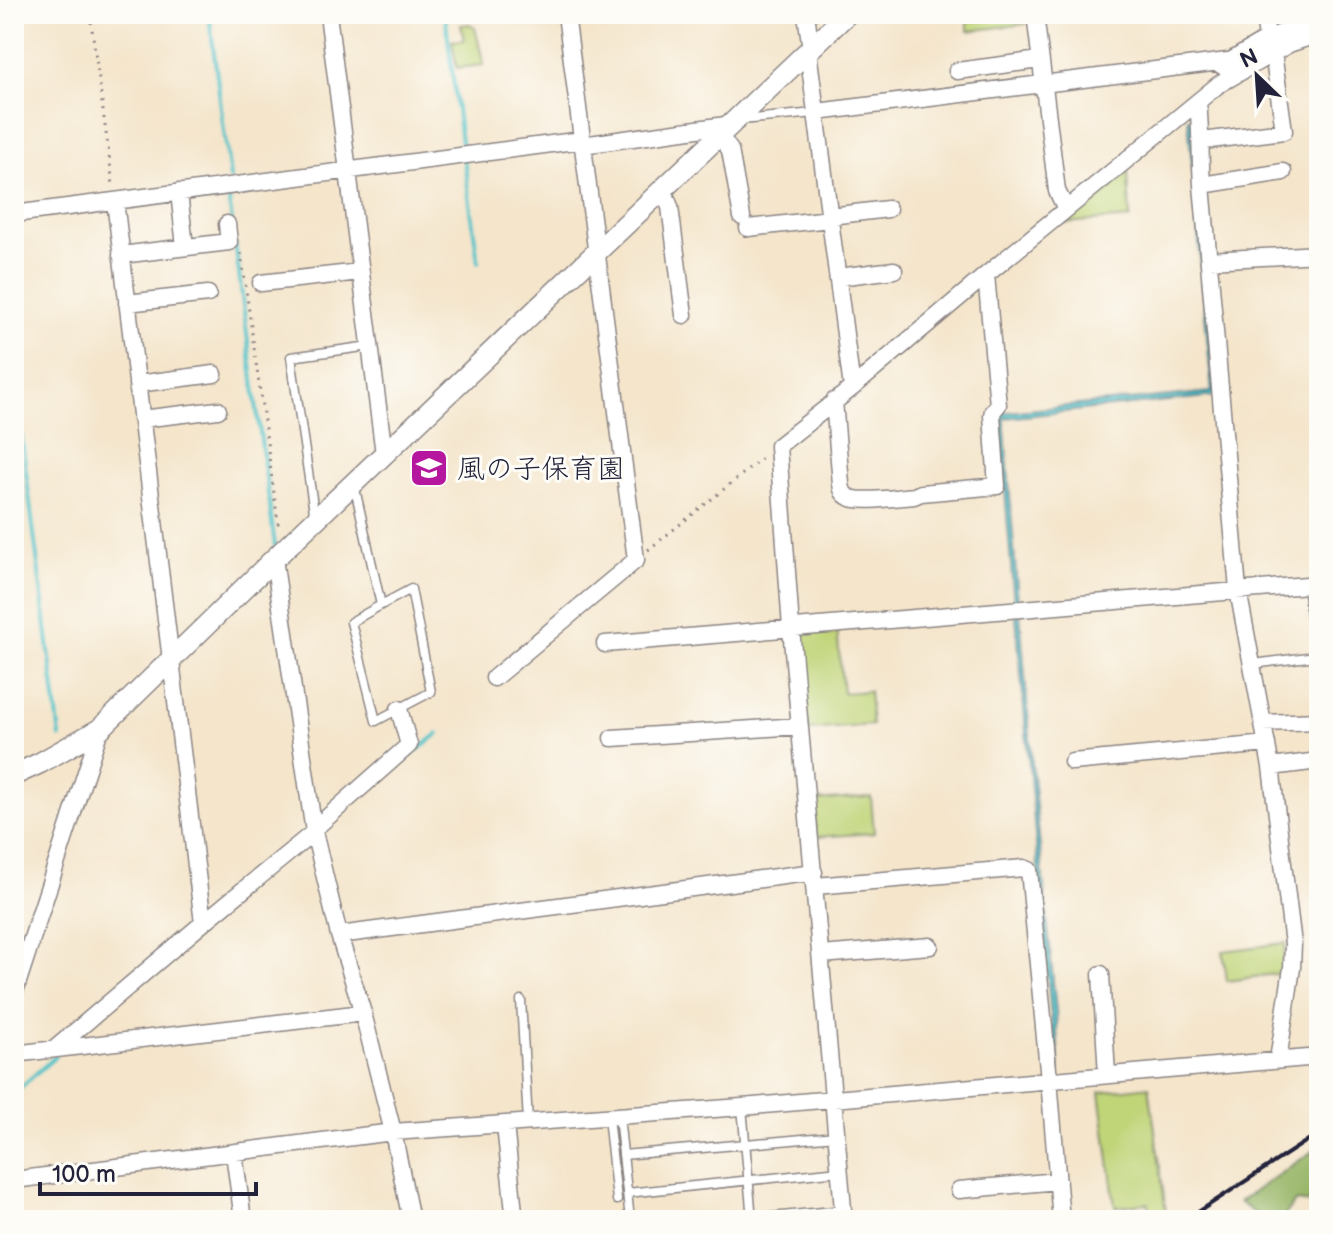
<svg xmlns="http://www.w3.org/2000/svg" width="1333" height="1234" viewBox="0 0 1333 1234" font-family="'Balsamiq Sans','Klee One',sans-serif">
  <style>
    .green { fill: #c0d478; stroke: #717b5a; stroke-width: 2 }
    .forest { fill: #98b668; stroke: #5d6c52; stroke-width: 2 }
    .water { fill: #56c4ca; stroke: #3c7382; stroke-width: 2 }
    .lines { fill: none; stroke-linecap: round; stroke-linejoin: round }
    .stream { stroke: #56c4ca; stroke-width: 4 }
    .service-casing { stroke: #8b8483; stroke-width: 11 }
    .minor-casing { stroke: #8b8483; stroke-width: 19 }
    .tertiary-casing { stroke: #8b8483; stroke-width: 23 }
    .path { stroke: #8b8483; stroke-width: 3; stroke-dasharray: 2 6; stroke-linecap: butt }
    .service { stroke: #fff; stroke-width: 8 }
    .minor { stroke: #fff; stroke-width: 16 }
    .tertiary { stroke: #fff; stroke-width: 20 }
    .rail { stroke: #22223b; stroke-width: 4 }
    .labels { text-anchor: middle; stroke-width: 6; stroke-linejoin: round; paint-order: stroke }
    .poi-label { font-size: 28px; fill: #22223b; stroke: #fdfcf7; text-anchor: start }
  </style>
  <rect width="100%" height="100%" fill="#fdfcf7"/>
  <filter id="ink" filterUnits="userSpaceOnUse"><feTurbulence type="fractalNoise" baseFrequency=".0125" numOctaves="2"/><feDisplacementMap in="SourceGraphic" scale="16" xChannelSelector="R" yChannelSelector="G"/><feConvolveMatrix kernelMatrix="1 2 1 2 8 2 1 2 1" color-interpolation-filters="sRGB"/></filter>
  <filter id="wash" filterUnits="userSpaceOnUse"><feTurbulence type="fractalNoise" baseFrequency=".006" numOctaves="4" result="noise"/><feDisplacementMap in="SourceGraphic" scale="32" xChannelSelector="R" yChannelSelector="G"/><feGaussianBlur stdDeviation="1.8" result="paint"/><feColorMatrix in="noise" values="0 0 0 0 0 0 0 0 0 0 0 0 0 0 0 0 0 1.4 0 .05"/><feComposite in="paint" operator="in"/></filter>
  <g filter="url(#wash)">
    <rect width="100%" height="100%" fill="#f4e5cb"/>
    <path class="green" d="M 968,14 L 1024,14 L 1026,24 L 968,31 Z
      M 470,24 L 475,28 L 484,65 L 457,68 L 452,41 L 464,40 L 461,25 Z
      M 1128,172 L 1130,218 L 1064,223 Z
      M 837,629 L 843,693 L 869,691 L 872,725 L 808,730 L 800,633 Z
      M 871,797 L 874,833 L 816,837 L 814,801 Z
      M 1286,943 L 1281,973 L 1227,981 L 1223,951 Z
      M 1149,1086 L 1167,1220 L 1151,1220 L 1149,1203 L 1115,1207 L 1100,1092 Z"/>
    <path class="forest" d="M 1319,1147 L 1319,1204 L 1296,1201 L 1281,1220 L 1264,1220 L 1239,1202 Z"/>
    <path class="water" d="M 1188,118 L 1193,118 L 1215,396 L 1004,418 L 1018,602 L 1014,602 L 999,413 L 1212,392 Z
      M 1020,614 L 1033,776 L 1056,1012 L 1059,1072 L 1056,1073 L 1016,615 Z"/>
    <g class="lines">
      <path class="stream" d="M 209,14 L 230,178
        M 445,14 L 462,150
        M 464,159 L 478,262
        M 228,193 L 232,222
        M 235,243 L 275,546
        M 14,378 L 60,737
        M 392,770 L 438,734
        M 14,1093 L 56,1056"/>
    </g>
  </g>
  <g filter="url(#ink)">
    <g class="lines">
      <g class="service-casing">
        <path id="service" d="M 741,120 L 815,113
          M 354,484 L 381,605 L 351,622 L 376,721 L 431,692 L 411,589 L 381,605
          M 315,519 L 291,357 L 370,346
          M 1253,664 L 1316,656 L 1307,585
          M 521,1000 L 528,1122
          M 742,1107 L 752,1220
          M 619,1116 L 630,1220
          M 608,1117 L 617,1200
          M 623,1155 L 836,1136
          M 627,1193 L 839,1171
          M 739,1220 L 843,1210"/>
      </g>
      <g class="minor-casing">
        <path id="minor" d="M 328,14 L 384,454
          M 806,14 L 811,49
          M 1035,14 L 1057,191 L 1066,209
          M 808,51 L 852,388
          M 1222,66 L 1267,39 L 1319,18
          M 957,71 L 1040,60
          M 1198,102 C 1201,130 1200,157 1202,185 L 1238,590 L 1271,767 L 1293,944 L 1292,968 L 1278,1060
          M 817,112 L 1228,61
          M 720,136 L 730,150 L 742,217
          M 1202,141 L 1284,131 L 1273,53 L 1267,39 L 1264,14
          M 582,145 L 733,124
          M 1202,185 L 1283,172
          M 663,189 L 670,207 L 684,315
          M 179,192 L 185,247
          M 115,201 L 203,923
          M 14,214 L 582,140
          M 830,216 L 888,209
          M 748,228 L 830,219
          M 121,255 L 229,242 L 227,224
          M 1209,260 L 1319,254
          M 838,277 L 894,270
          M 261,283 L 360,272
          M 127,303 L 208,294
          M 137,384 L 214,374
          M 834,401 L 841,484 C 842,489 842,493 847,496 C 857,504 900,497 914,496 L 921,493 L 997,486 L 992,415 L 993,411 L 998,405 L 986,275
          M 141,419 L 218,410
          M 274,559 L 314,832 L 339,935 L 363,1013 L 393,1132 L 411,1220
          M 605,644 L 1319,584
          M 494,678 L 636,560 L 566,14
          M 1263,723 L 1319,721
          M 612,738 L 800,726
          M 1072,762 L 1267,744
          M 1271,767 L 1319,761
          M 313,830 L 409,745 L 399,709
          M 815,886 L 1024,868 L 1029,870 L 1049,1080 L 1061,1220
          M 339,935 L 814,872
          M 821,955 L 930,946
          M 1101,974 L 1107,1075
          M 14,994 L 100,729
          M 57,1047 L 203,923 L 314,832
          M 14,1054 L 363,1013
          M 505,1125 L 514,1212
          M 234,1153 L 243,1220
          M 14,1180 L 393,1132 L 742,1107 L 1319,1057
          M 959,1190 L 1058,1181
          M 844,1220 L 791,628 L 778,446 L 852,388 L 986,275 L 1218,85 L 1289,44 L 1319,34"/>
      </g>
      <g class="tertiary-casing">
        <path id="tertiary" d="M 14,775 L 40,763 L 100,729 L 274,559 L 847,14"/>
      </g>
      <path class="path" d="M 90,14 L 113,185
        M 241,253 L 279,530
        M 648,550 L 764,457"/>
      <use href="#service" class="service"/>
      <use href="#minor" class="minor"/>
      <use href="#tertiary" class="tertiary"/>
      <path class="rail" d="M 1186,1220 L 1319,1133"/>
    </g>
  </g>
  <defs>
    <g id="school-square" transform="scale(2)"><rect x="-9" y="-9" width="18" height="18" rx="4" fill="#b5179e" stroke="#fdfcf7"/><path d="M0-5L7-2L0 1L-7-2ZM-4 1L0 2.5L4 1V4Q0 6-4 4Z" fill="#fff"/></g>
  </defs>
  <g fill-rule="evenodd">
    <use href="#school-square" x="429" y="468"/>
  </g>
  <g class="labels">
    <g class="poi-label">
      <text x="457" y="478">風の子保育園</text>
    </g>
  </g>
  <rect width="1333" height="1234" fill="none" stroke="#fdfcf7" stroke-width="48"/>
  <g transform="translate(1257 76) rotate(335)" stroke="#fdfcf7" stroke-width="6" paint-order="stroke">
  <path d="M0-6L14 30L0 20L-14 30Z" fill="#22223b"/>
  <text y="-12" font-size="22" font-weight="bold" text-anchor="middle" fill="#22223b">N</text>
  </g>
  <path d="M40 1182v12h216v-12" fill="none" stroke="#22223b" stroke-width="4"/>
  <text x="52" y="1182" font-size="24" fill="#22223b" stroke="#fdfcf7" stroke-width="6" paint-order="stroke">100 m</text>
</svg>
